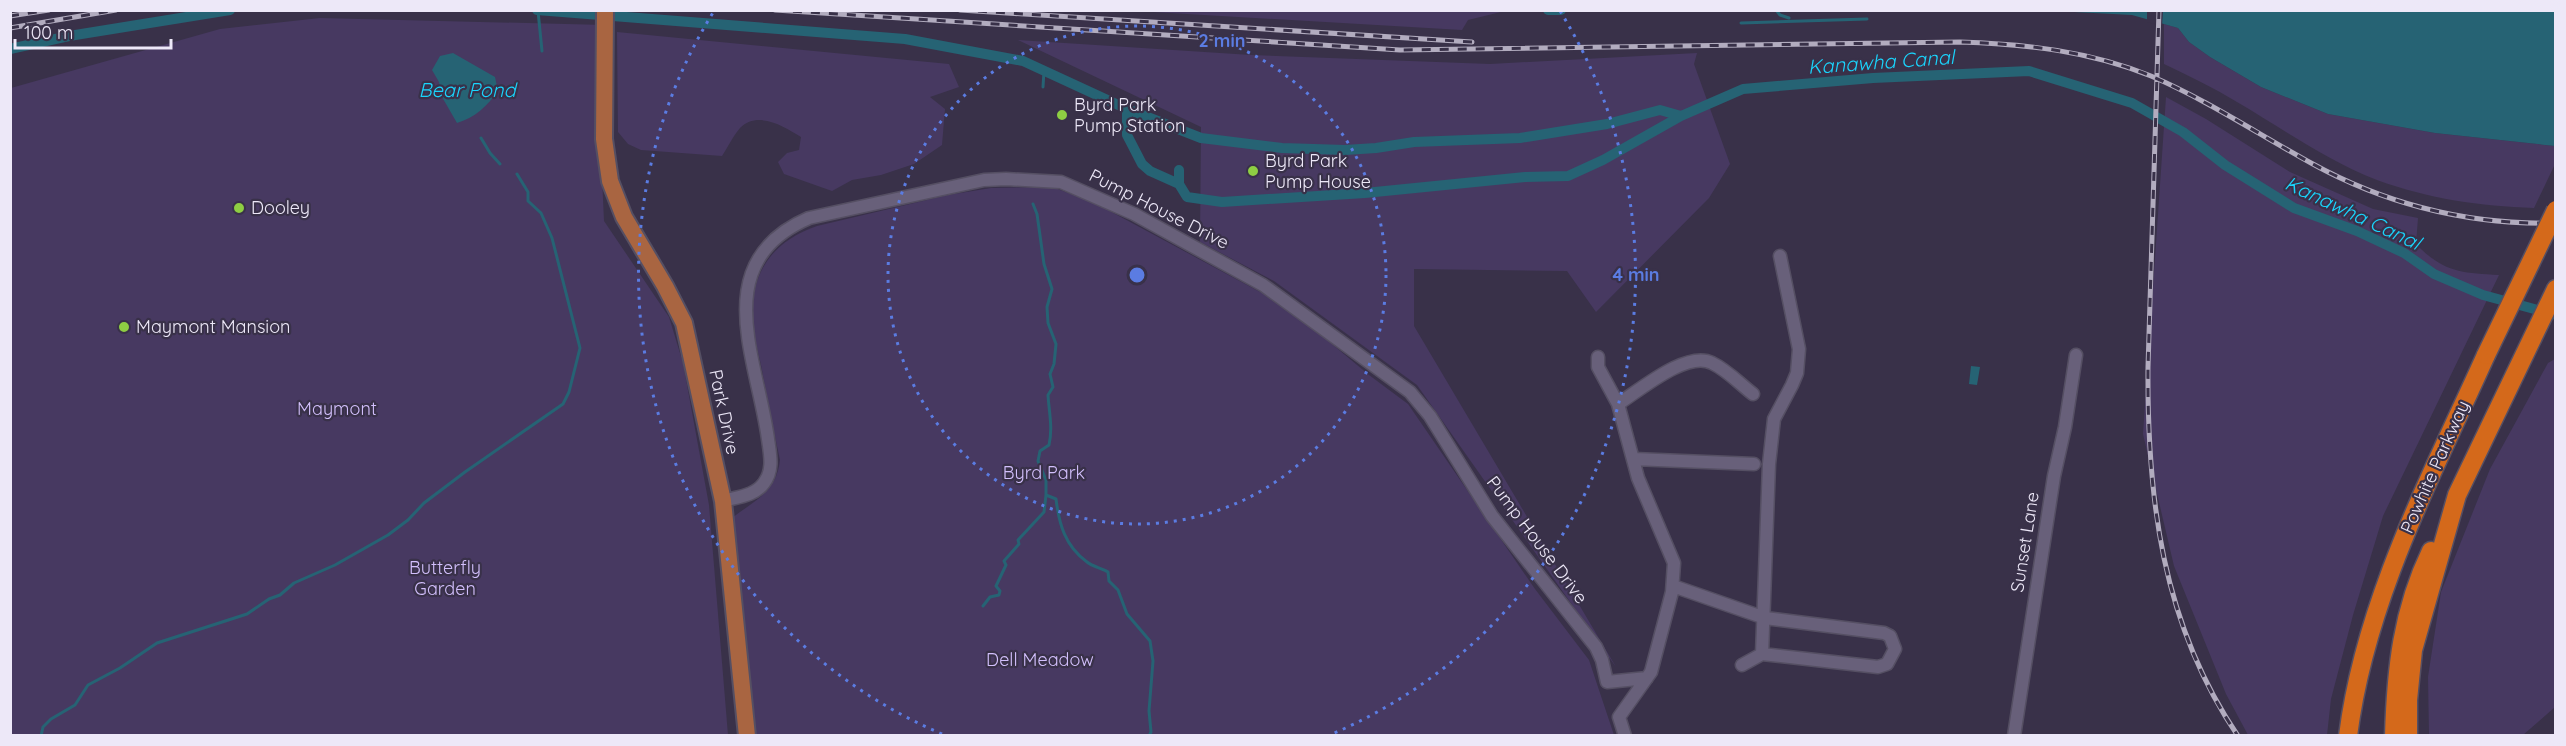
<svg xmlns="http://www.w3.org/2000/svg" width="2566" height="746" viewBox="0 0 2566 746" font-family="Quicksand,sans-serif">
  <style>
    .green { fill: #473961 }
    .water { fill: #266374 }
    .pier { fill: #393149 }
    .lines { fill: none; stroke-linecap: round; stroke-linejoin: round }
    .stream { stroke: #266374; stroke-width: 3 }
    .canal { stroke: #266374; stroke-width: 10 }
    .minor-casing { stroke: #554f63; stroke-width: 15 }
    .major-casing { stroke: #554f63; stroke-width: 20 }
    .highway-casing { stroke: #554f63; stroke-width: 21 }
    .minor { stroke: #68607a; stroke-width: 12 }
    .major { stroke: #a96541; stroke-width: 16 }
    .highway { stroke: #d4691b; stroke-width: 18 }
    .rail-casing { stroke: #b2acbf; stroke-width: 5 }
    .rail { stroke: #393149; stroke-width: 3; stroke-dasharray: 9; stroke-linecap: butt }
    .highway-bridge-casing { stroke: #554f63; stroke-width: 21; stroke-linecap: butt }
    .highway-bridge { stroke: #d4691b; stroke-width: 18 }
    .ring { fill: none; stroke: #5b7ce2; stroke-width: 3; stroke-dasharray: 3 6 }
    .poi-dot { fill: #8ece43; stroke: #393149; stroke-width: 2 }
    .labels { text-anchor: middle; stroke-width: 4.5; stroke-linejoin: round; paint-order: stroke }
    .poi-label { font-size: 18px; fill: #ede8f8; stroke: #393149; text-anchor: start }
    .street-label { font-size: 18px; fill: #ede8f8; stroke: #393149 }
    .park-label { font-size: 18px; fill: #d2bffc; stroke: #393149 }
    .water-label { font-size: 20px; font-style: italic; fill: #1ad4fc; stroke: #393149 }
    .centre { fill: #5b7ce2; stroke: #393149; stroke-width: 3 }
    .ring-label { font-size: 18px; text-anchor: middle; font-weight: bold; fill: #5b7ce2; stroke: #393149; stroke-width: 4.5; stroke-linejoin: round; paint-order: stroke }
  </style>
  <rect width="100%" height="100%" fill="#393149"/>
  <path class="green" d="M 1136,11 L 1505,11 L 1468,20 L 1462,30 Z
    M 320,18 L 605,25 L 600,134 L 604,221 L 669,317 L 683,363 L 709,505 L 728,735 L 11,736 L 11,88 L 220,29 Z
    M 2164,24 L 2178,28 L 2189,42 L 2210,57 L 2261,87 L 2328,114 L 2435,133 L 2555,146 L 2555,164 L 2534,208 C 2480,206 2429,199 2377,180 C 2328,161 2283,129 2237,102 C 2214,88 2189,76 2164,64 Z
    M 617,32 L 949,64 L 959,87 L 930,97 L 945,109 L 942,145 L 914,164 L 881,175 L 852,180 L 832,191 L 784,174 L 778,162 L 787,153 L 799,150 L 801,137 C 785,127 758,110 740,128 C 733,136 728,147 722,156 L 641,150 L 628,144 L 618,132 Z
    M 1018,40 L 1251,55 L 1490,64 L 1697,53 L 1694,64 L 1730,164 L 1709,198 L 1596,312 L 1567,271 L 1414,269 L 1414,326 L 1616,667 L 1417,385 L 1274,281 L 1200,242 L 1201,127 Z
    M 2166,97 L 2206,119 L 2290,172 L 2373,209 L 2418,218 L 2416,244 C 2443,272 2461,273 2499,275 L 2383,516 L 2353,615 L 2331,699 L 2327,735 L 2248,735 L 2226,694 L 2174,566 L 2143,434 Z
    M 1052,187 L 1093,202 L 1262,293 L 1320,334 L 1369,375 L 1408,404 L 1535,589 L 1589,660 L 1614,735 L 755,735 L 732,518 C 754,501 777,491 780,460 C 773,428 767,396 761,365 C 758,351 754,338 753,324 C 749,274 771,242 817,226 L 948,195 L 991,188 Z
    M 2555,359 L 2555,707 L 2523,735 L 2429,735 L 2428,677 L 2441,592 L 2490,469 L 2548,363 Z"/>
  <path class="water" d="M 2055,11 L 2555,11 L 2555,146 L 2435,133 L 2328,114 L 2261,87 L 2210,57 L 2189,42 L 2178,28 L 2132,15 Z
    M 453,53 L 495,77 L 498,91 C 486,107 476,117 457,123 L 442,97 L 439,82 L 432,70 L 440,56 Z
    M 1971,366 L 1980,367 L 1977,385 L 1969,384 Z"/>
  <path class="pier" d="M 2147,11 L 2163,11 L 2162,26 L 2147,22 Z"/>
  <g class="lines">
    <path class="stream" d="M 1776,10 L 1780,15 L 1789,18
      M 538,11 L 542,51
      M 1741,23 L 1867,19
      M 1043,87 L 1044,71
      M 481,138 L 490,153 L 500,164
      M 1033,204 L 1037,214 L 1044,264 L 1052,289 L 1047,307 L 1048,323 L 1056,344 L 1054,364 L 1050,374 L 1053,387 L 1048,395 C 1049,412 1053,428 1049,445 L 1040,451 L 1038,461 L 1046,480 L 1046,495 L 1056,499 C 1059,524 1065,546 1087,562 C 1093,567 1102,568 1108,572 L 1109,581 L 1118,590 L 1127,614 L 1150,641 L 1153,661 L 1149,711 L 1151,732 L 1149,736
      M 983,606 L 990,597 L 999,595 L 1000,591 L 996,586 L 1006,565 L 1004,561 L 1019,544 L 1018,540 L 1044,512 L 1046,495
      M 41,736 L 43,727 L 51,719 L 75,705 L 88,685 L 120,668 L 157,643 L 247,614 L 269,599 L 280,595 L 294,583 L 335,565 L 388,535 L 408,520 L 424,503 L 465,472 L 563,404 L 569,392 L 580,348 L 552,238 L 541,213 L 528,201 L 528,192 L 517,174"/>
    <path class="canal" d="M 537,10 L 905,39 L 1023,61 L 1127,109 L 1127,135 L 1142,164 L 1150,171 L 1179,184 L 1187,197 L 1222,202 L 1365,193 L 1525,177 L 1568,176 L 1603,160 L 1681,116 L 1743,89 L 1873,78 L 2029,71 L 2132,103 L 2183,132 L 2225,165 L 2294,208 L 2357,231 L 2404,253 L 2434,274 L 2483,295 L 2556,315
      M 1548,10 L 1561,10
      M 10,49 L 69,36 L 230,10
      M 1127,109 L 1201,138 L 1282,148 L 1345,150 L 1376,148 L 1414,142 L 1520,138 L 1607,124 L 1660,110 L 1681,116
      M 1179,184 L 1179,170"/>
    <g class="minor-casing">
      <path id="minor" d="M 1598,357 L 1598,367 L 1618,404 L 1638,478 L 1674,563 L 1672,592 L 1651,672 L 1619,717 L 1625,736
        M 1618,404 C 1640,390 1687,350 1712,363 C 1727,370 1740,384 1753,394
        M 1634,459 L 1754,464
        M 723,501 C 737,497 755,496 764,483 C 774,470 770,454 768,439 C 757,358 707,262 809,218 L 984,180 L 1006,179 L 1061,182 L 1134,214 L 1263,285 L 1410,392 L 1430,416 L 1492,516 L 1596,647 L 1602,660 L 1607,682 L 1647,678
        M 1673,586 L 1765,618 L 1884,633 L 1890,636 L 1895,649 L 1887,664 L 1878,667 L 1762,654 L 1769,464 L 1774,419 L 1792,385 L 1797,373 L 1799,349 L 1780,256
        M 1742,665 L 1762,654
        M 2014,736 L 2054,476 L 2065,427 L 2076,355"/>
    </g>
    <g class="major-casing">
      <path id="major" d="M 605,10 L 604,139 L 610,181 L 624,217 L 665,286 L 684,323 L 723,501 L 747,736"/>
    </g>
    <g class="highway-casing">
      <path id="highway" d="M 2348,736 C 2365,601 2431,477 2486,355
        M 2394,736 C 2396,669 2402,611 2431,551
        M 2408,736 L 2408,700 L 2413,650 L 2457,495 L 2556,289"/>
    </g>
    <use href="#minor" class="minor"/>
    <use href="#major" class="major"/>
    <use href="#highway" class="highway"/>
    <g class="rail-casing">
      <path id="rail" d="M 775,10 L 1400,50 L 1960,42 C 2026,44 2089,51 2151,76 C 2207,100 2258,134 2311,163 C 2387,205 2469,225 2556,223
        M 960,10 L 1472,42
        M 2159,10 L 2148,367 C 2147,498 2162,624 2238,736
        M 10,16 L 49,10
        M 10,28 L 116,10"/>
    </g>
    <use href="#rail" class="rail"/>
    <g class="highway-bridge-casing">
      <path id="highway-bridge" d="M 2486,355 L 2556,210"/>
    </g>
    <use href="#highway-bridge" class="highway-bridge"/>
  </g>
  <g class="ring">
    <circle cx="1137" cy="275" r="249"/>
    <path d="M942 734A499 499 0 0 1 714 11M1560 11A499 499 0 0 1 1332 734"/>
  </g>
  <g class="poi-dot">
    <circle cx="1062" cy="115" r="6"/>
    <circle cx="1253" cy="171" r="6"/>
    <circle cx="239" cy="208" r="6"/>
    <circle cx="124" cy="327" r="6"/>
  </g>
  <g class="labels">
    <g class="poi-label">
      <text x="1074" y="111">Byrd Park<tspan x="1074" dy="21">Pump Station</tspan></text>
      <text x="1265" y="167">Byrd Park<tspan x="1265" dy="21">Pump House</tspan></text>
      <text x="251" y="214">Dooley</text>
      <text x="136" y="333">Maymont Mansion</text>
    </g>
    <g class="street-label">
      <text transform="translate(1159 209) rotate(27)" y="6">Pump House Drive</text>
      <text transform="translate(724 412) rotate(78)" y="6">Park Drive</text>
      <text transform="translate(2435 467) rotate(-66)" y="6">Powhite Parkway</text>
      <text transform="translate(1537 540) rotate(53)" y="6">Pump House Drive</text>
      <text transform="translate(2025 542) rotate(-81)" y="6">Sunset Lane</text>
    </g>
    <g class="park-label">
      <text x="337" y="415">Maymont</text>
      <text x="1044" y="479">Byrd Park</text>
      <text x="445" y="574">Butterfly<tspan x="445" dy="21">Garden</tspan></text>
      <text x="1040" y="666">Dell Meadow</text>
    </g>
    <g class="water-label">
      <text transform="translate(1881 62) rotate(-4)" y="7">Kanawha Canal</text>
      <text x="467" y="97">Bear Pond</text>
      <text transform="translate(2353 213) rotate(25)" y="7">Kanawha Canal</text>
    </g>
  </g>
  <circle cx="1137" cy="275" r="9" class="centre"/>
  <g class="ring-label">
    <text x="1222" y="47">2 min</text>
    <text x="1636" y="281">4 min</text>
  </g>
  <rect width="2566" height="746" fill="none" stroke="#ede8f8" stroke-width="24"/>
  <path d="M15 39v9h156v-9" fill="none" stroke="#ede8f8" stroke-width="3"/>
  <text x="24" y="39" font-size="18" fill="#ede8f8" stroke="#393149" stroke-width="4.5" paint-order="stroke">100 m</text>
</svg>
